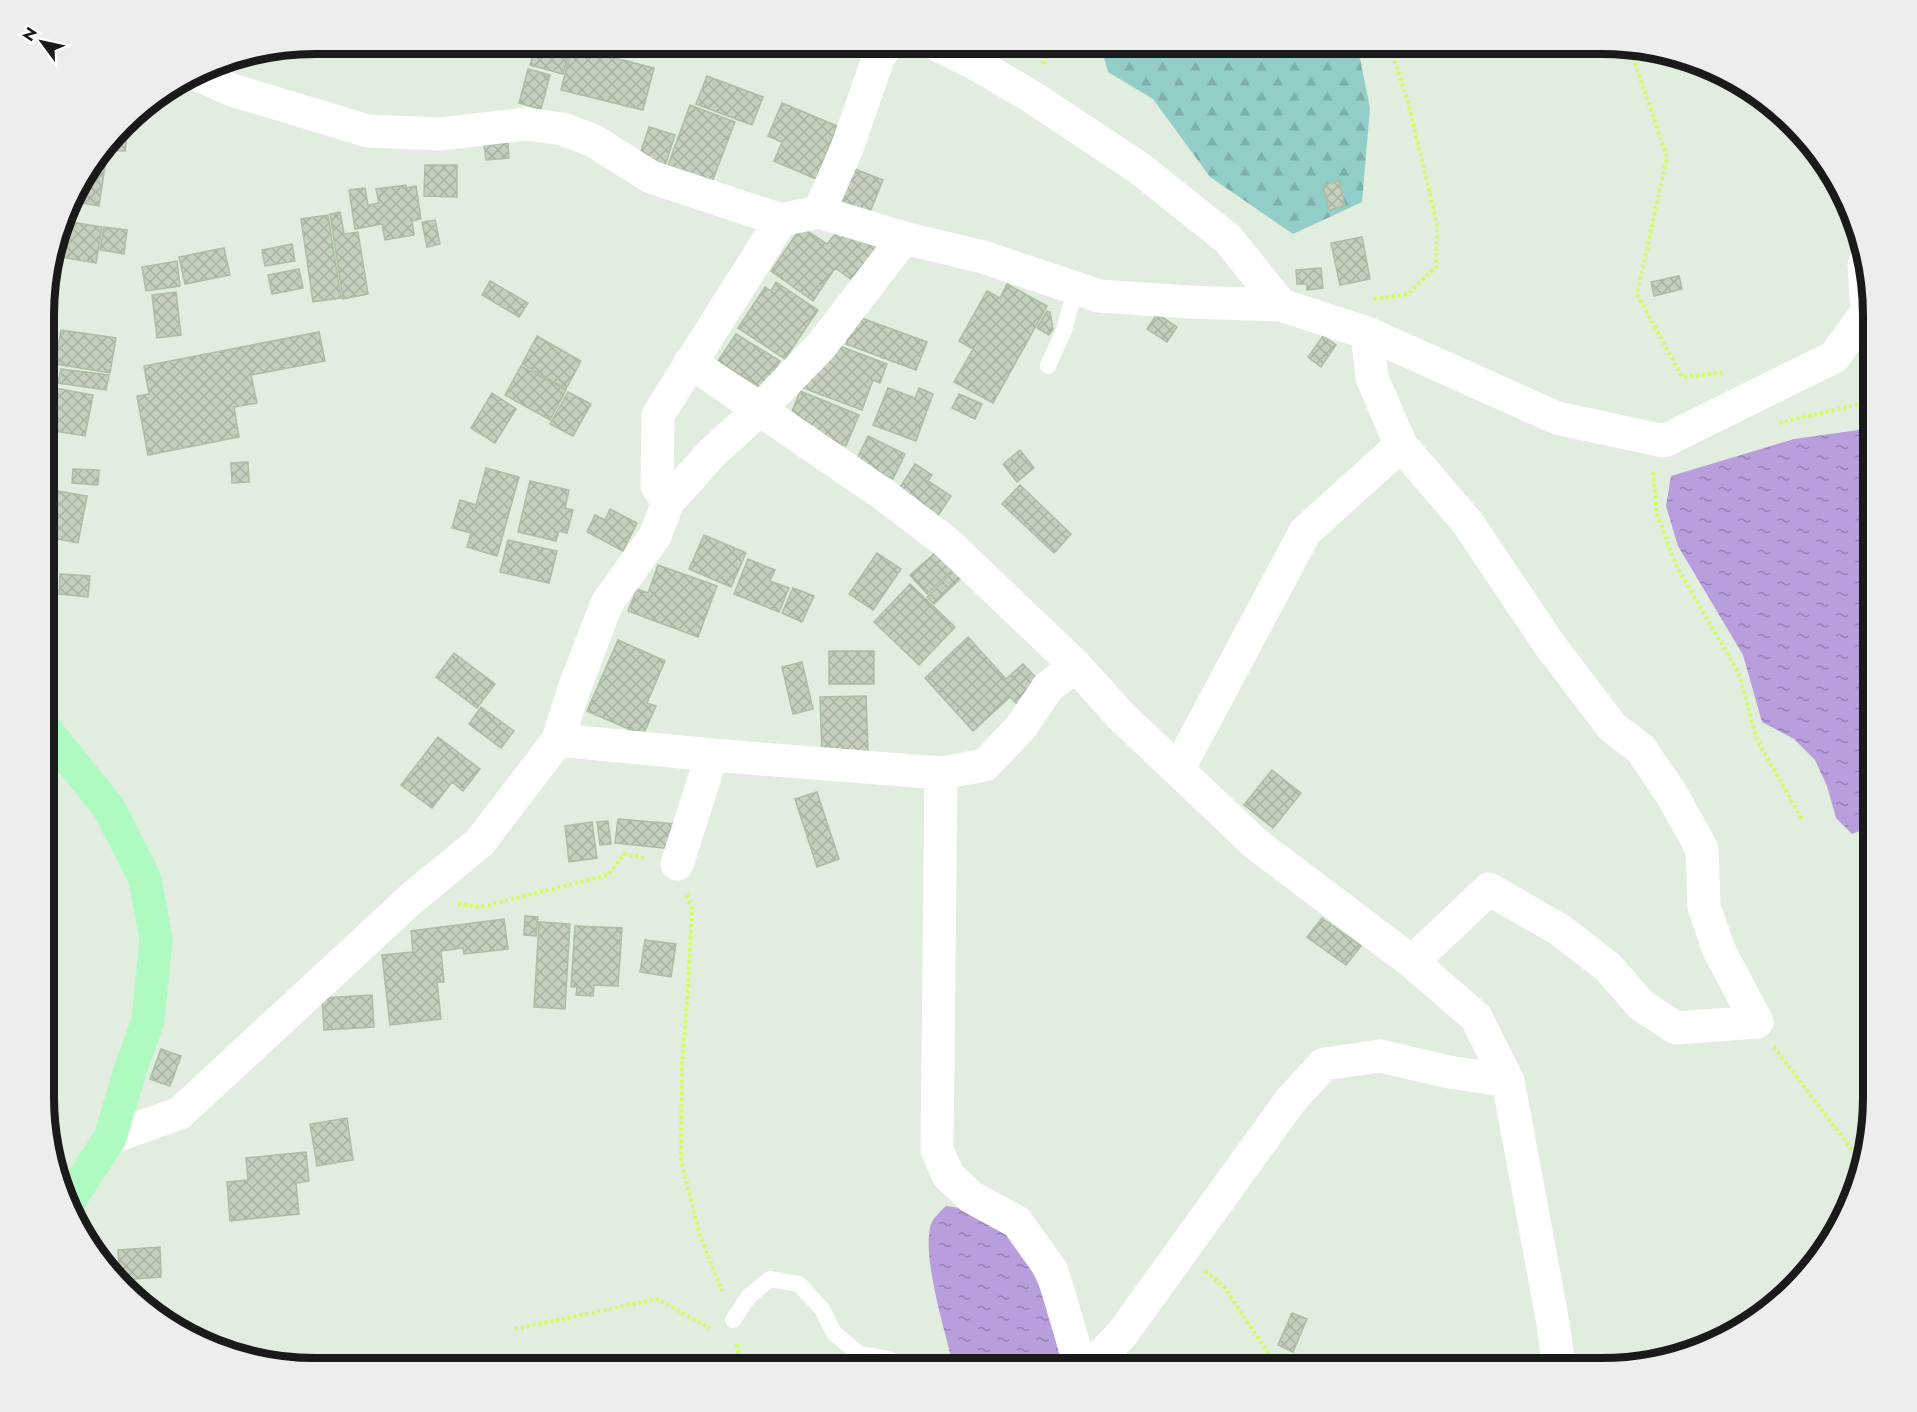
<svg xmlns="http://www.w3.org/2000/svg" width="1917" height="1412" viewBox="0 0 1917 1412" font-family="Jost,sans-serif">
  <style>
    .forest { fill: url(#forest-firs) }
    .water { fill: url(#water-ripples) }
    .building { fill: url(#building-cross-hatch); stroke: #acbea2; stroke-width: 1.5 }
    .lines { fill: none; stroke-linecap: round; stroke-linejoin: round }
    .path { stroke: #cffd60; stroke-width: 4; stroke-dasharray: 3 3; stroke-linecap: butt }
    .lane { stroke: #fff; stroke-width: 16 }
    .street { stroke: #fff; stroke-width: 33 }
    .secondary { stroke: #affac1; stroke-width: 33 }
    .rim { fill: none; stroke: #1a1a1a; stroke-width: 8 }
  </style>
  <defs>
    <pattern id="forest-firs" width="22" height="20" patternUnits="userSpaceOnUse" patternTransform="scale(1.5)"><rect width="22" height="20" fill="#93cdc7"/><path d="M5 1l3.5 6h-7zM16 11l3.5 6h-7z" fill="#7eafaa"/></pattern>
    <pattern id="water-ripples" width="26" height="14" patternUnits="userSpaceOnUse" patternTransform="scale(1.5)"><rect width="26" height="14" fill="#b89edc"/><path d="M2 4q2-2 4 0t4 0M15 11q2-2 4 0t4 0" fill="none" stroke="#9580b2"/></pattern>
    <pattern id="building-cross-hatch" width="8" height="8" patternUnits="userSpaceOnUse" patternTransform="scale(1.5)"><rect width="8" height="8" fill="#c4cfbd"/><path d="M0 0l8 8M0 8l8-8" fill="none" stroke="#a8b1a2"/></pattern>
  </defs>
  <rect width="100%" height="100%" fill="#e1eddf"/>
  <path class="forest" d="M 1100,44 L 1357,44 L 1370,108 L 1362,202 L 1293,234 L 1210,177 L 1153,99 L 1108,72 Z"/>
  <path class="water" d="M 1873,428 L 1873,826 L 1852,834 L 1836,818 L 1827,786 L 1815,760 L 1794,739 L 1762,722 L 1743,655 L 1678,546 L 1666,506 L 1671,476 L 1794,439 Z
    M 946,1206 L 967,1209 L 995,1224 L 1021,1248 L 1041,1290 L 1054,1331 L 1062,1368 L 954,1368 C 946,1334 921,1256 931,1224 C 933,1218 941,1211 946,1206 Z"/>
  <path class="building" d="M 536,44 L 577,44 L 576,48 L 571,46 L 563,74 L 530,65 Z
    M 572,47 L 654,68 L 643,110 L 561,90 Z
    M 236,59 L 229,71 L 222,67 L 219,72 L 211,64 Z
    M 528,69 L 550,75 L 541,109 L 519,103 Z
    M 707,76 L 763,97 L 752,125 L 696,104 Z
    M 782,103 L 837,126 L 816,179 L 774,161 L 782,142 L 768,136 Z
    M 690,105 L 735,122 L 712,182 L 668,165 Z
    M 649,127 L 675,135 L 663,172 L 637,163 Z
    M 123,128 L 128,128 L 125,151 L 106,150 Z
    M 508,143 L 509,158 L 486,160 L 484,145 Z
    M 95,164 L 105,166 L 99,206 L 75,202 L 77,191 L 75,191 Z
    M 425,165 L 457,165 L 457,197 L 424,196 Z
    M 855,169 L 883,180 L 870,212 L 841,201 Z
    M 1339,181 L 1345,206 L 1329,210 L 1323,185 Z
    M 406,185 L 406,188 L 416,186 L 421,219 L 412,221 L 414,235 L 385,240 L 382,224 L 355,229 L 349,190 L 365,188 L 368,205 L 379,203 L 376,189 Z
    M 340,212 L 344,234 L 358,232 L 368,294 L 343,299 L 330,214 Z
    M 328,215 L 341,298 L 313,302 L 301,219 Z
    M 435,220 L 440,244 L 427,247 L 422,222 Z
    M 66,221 L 102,227 L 96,263 L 60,257 Z
    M 104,227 L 127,230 L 124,254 L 100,250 Z
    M 801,227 L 827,244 L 836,233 L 883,249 L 864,278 L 855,274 L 852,280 L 835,268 L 813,301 L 771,271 Z
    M 1362,237 L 1370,279 L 1340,285 L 1331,243 Z
    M 292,244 L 295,261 L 265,266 L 262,250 Z
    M 224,248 L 230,275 L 185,284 L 179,257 Z
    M 177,261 L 180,286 L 146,291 L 142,267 Z
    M 1321,268 L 1323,288 L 1307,290 L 1307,284 L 1297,284 L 1296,270 Z
    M 299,269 L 303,288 L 272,294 L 268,275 Z
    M 1679,276 L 1682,289 L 1654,296 L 1651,282 Z
    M 490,281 L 528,303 L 519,317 L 482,295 Z
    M 776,282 L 818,310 L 785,359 L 738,328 L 765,287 L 771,291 Z
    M 1007,284 L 1047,306 L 993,403 L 954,382 L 973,349 L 959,341 L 987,291 L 1000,298 Z
    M 176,292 L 181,335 L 157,338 L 152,295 Z
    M 1047,311 L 1050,312 L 1053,329 L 1049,335 L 1037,328 Z
    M 1157,314 L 1177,327 L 1167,342 L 1147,329 Z
    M 856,316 L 927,342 L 916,370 L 846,344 Z
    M 61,330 L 116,338 L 110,373 L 55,364 Z
    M 319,332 L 325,361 L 251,375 L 257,403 L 234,407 L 239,437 L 148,455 L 137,396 L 149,394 L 144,366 Z
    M 736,334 L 780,361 L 763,389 L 718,361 Z
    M 537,336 L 581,361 L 566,389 L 522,364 Z
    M 1323,336 L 1336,345 L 1321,367 L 1308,357 Z
    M 834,344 L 887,364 L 880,383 L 873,380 L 862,410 L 803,388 Z
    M 521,366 L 566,390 L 550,420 L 505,395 Z
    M 61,369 L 109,375 L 106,390 L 58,383 Z
    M 55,388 L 93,395 L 85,436 L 48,430 Z
    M 888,388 L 915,398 L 919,388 L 933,394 L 916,441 L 873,425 Z
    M 800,391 L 859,415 L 846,446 L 808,430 L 811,423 L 791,414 Z
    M 568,392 L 591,404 L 573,436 L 550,424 Z
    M 492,393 L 516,409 L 495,443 L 471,428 Z
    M 959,394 L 982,404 L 975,419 L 952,408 Z
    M 868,436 L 905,454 L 893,479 L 856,461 Z
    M 1020,450 L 1034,468 L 1017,482 L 1003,464 Z
    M 248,462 L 249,482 L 232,483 L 231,463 Z
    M 915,464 L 932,475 L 928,481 L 951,496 L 937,517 L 897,492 Z
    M 486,468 L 519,477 L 497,556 L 467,547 L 471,533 L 452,528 L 460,500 L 476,505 Z
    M 73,469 L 99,470 L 98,485 L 72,483 Z
    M 530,481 L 569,490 L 565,508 L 573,510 L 567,533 L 559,531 L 556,541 L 518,532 Z
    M 1020,485 L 1071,534 L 1054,553 L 1002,504 Z
    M 46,489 L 87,496 L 78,543 L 46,537 Z
    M 610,509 L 637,523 L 623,551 L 587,532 L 595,515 L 605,520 Z
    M 704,535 L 746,553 L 731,587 L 689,569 Z
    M 508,540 L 557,551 L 549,583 L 500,572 Z
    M 936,552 L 952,570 L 927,594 L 910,575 Z
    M 877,553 L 901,569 L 873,610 L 849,594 Z
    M 748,559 L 775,570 L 770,581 L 789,588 L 779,612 L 734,594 Z
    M 658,565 L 717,586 L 698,637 L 628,611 L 637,589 L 648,593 Z
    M 954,570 L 961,578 L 934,604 L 927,597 Z
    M 60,574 L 90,576 L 88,597 L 59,594 Z
    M 910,584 L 955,627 L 919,665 L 874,622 Z
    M 793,588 L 814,596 L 802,622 L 782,613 Z
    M 968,637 L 1006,679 L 1023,664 L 1041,683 L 1017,704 L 1010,697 L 973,731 L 925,678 Z
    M 618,640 L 665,661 L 647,703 L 656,706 L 643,735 L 587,711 Z
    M 829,651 L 874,651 L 874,684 L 829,684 Z
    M 454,653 L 495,684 L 477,708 L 436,677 Z
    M 802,662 L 813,709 L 793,714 L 782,667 Z
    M 866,696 L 868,751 L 822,753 L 820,697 Z
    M 481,707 L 514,731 L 501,748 L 469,724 Z
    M 438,737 L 480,769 L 463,791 L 452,782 L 432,808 L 401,785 Z
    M 1272,770 L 1301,793 L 1273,828 L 1244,805 Z
    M 817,792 L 839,859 L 817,867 L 795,799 Z
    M 618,819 L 676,824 L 673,849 L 615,843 Z
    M 608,821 L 611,844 L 600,845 L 597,822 Z
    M 592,822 L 597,858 L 569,862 L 565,826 Z
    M 525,916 L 538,917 L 536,936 L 524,935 Z
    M 1322,918 L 1361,946 L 1346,965 L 1307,937 Z
    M 504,919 L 508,949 L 464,954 L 463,948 L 441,951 L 444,982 L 437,982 L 441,1019 L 390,1025 L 382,955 L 413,952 L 411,931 Z
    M 539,922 L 570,924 L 565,1009 L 534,1007 Z
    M 575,926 L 622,928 L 618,986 L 594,985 L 593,996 L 576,995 L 577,987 L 571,987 Z
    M 645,940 L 676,944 L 671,977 L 640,972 Z
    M 372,995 L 374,1027 L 324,1030 L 322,998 Z
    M 161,1049 L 181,1056 L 170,1086 L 150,1079 Z
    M 347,1118 L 353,1160 L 317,1166 L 310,1124 Z
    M 306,1152 L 309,1181 L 296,1183 L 299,1214 L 230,1221 L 227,1182 L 248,1180 L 246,1158 Z
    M 160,1247 L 161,1277 L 121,1280 L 120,1278 L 118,1250 Z
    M 1292,1313 L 1307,1319 L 1293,1352 L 1278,1345 Z"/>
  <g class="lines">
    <path class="path" d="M 1629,46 L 1667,157 L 1637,294 L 1682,377 L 1726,372
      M 1043,64 L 1053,44
      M 1374,299 L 1408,294 L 1436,267 L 1437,224 L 1408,102 L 1389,44
      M 1779,423 L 1873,401
      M 1653,472 L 1657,515 L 1677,567 L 1739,674 L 1757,740 L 1802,819
      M 687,895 L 692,909 L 688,988 L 682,1065 L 681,1160 L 700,1236 L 722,1291
      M 458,904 L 480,907 L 608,875 L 624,854 L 646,858
      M 1774,1047 L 1863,1164
      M 1205,1271 L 1225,1288 L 1278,1368
      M 515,1329 L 657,1299 L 710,1328
      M 737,1344 L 741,1368"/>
    <path class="lane" d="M 1048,366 L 1064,330 L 1076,287
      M 733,1320 L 749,1296 L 770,1279 L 799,1284 L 822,1309 L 834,1333 L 859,1354 L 889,1359"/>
    <path class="street" d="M 935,44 L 976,64 L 1029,95 L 1139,168 L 1228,239 L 1281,305
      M 196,74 L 232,90 L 368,131 L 440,134 L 526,124 L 563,129 L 594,141 L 651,177 L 781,220 L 819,212 L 904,238 L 983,257 L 1099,296 L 1189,302 L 1281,305 L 1367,333 L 1557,418 L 1664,441 L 1834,357 L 1867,312 L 1864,265
      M 819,212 L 847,148 L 879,56 L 888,44
      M 690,362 L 883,494 L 946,542 L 1076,666 L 1121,716 L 1256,844 L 1412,962 L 1489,889 L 1560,930 L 1608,967 L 1641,1005 L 1676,1028 L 1757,1022 L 1719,950 L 1704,907 L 1702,849 L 1672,795 L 1641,749 L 1612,727 L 1549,644 L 1467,522 L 1401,445 L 1372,378 L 1367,333
      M 668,502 L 657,486 L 658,415 L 781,220
      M 558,740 L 712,755 L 941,773 L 985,765 L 1021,727 L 1048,687 L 1076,666
      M 1178,770 L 1305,532 L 1401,445
      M 941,773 L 937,1150 L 948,1175 L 971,1197 L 1017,1222 L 1052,1271 L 1081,1368
      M 677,864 L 712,755
      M 1412,962 L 1476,1017 L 1508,1081 L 1553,1323 L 1559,1368
      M 110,1138 L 180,1113 L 412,898 L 480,842 L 558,740 L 574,689 L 607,603 L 655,536 L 668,502 L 712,453 L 760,409 L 821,346 L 904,238
      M 1089,1368 L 1122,1334 L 1290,1101 L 1324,1064 L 1380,1056 L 1449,1072 L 1508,1081"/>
    <path class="secondary" d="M 46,730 L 109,808 L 145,879 L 156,940 L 148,1020 L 130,1071 L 110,1138 L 69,1201"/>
  </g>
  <path d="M0 0H1917V1412H0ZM315 54H1602A261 261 0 0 1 1863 315V1097A261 261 0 0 1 1602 1358H315A261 261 0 0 1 54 1097V315A261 261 0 0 1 315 54Z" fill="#ededed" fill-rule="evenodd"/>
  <path class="rim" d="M315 54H1602A261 261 0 0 1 1863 315V1097A261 261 0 0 1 1602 1358H315A261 261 0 0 1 54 1097V315A261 261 0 0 1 315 54Z"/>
  <g transform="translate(42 42) rotate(303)" stroke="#ffffff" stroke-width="4.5" paint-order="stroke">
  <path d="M0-4.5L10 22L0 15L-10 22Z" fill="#1a1a1a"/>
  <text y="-9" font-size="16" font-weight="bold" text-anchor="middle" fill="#1a1a1a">N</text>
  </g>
</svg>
